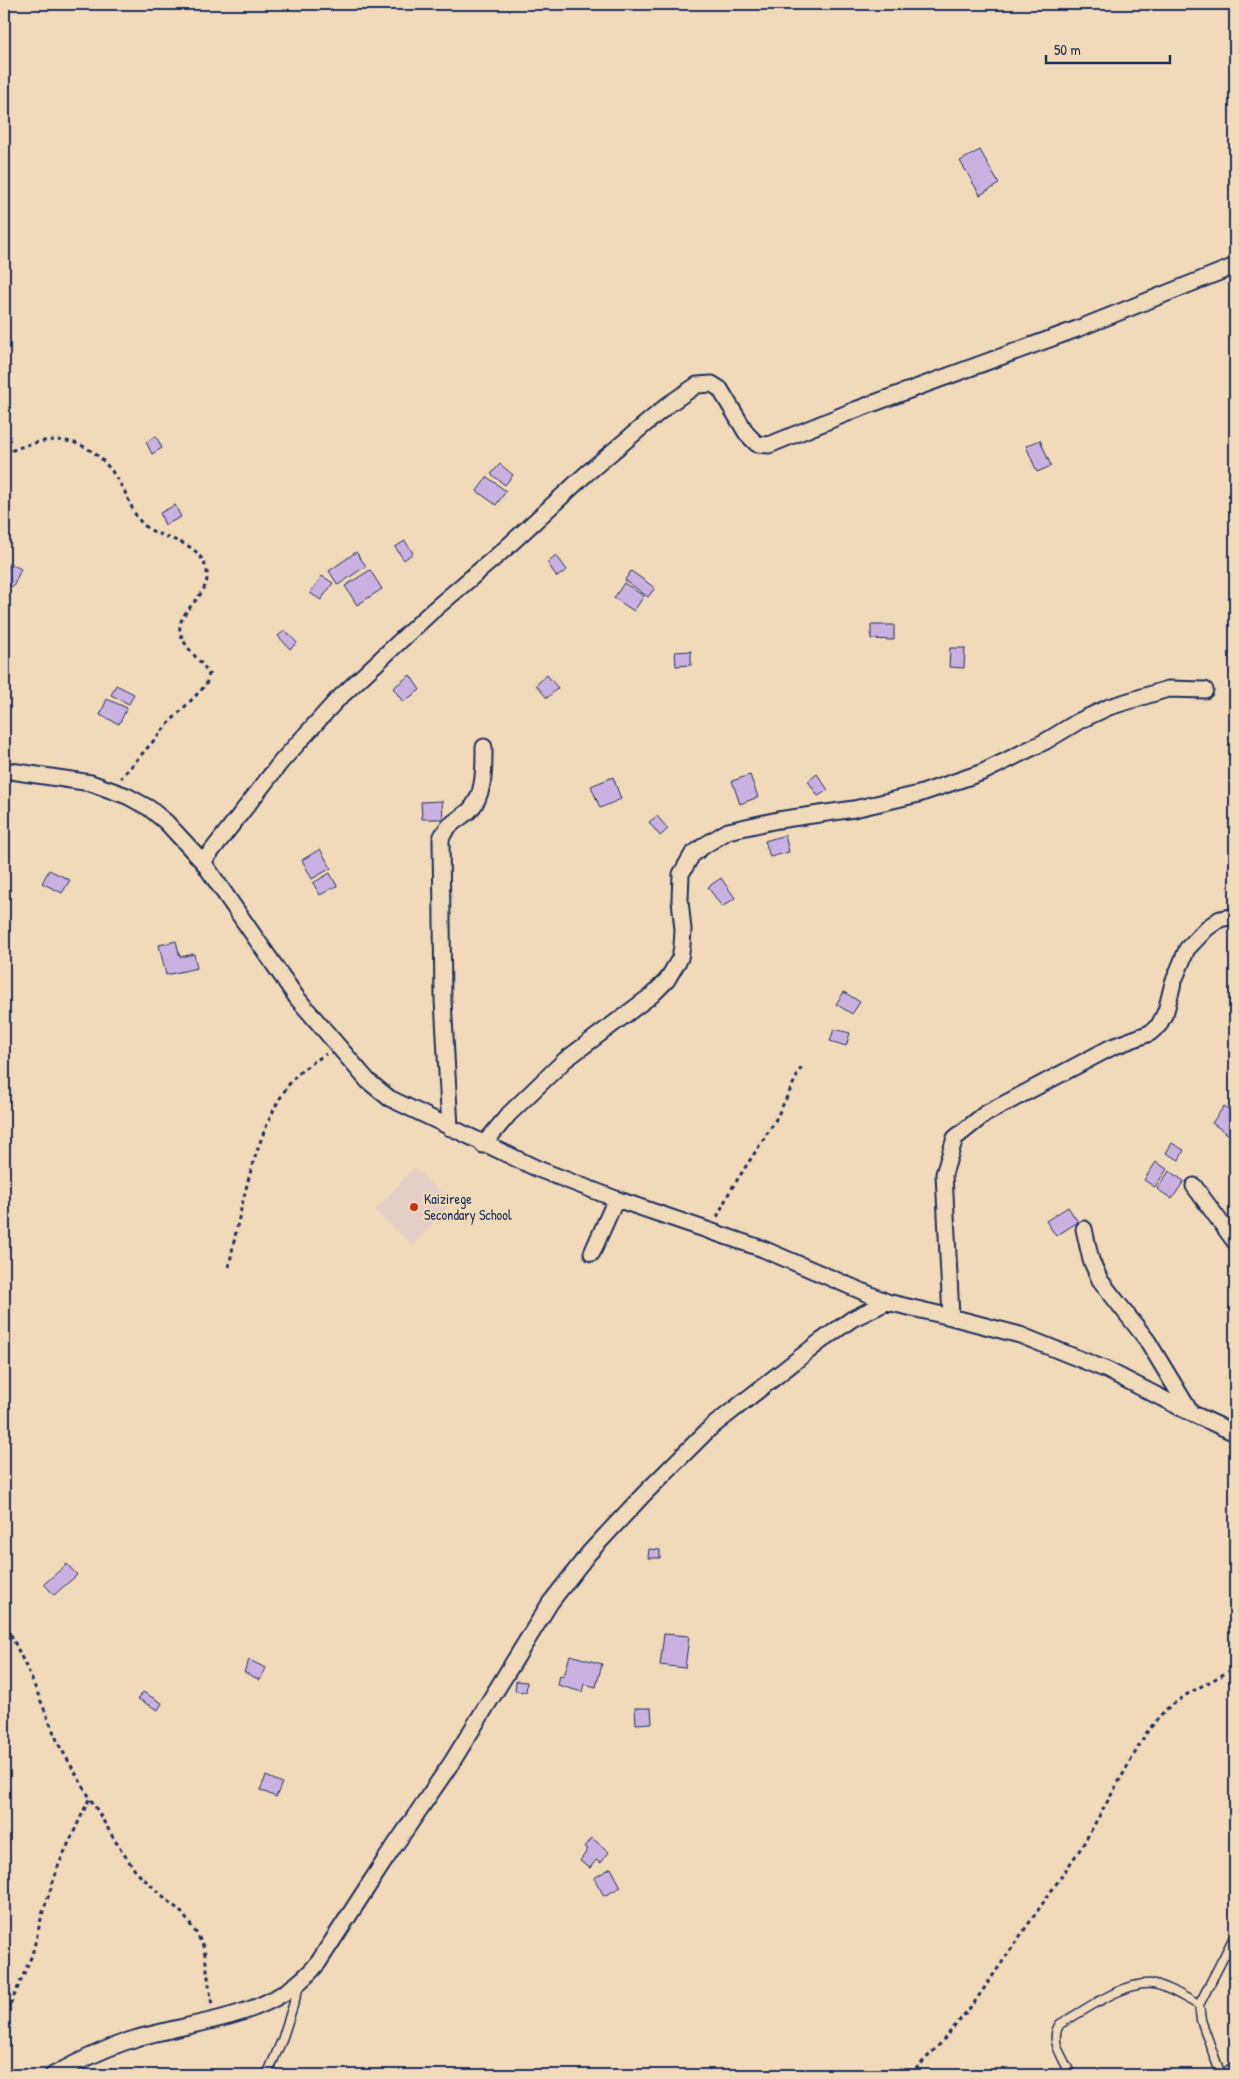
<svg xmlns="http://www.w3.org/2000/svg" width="1239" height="2079" viewBox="0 0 1239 2079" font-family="'Patrick Hand',sans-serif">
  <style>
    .built { fill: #e5cec5 }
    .building { fill: #c9b2e1; stroke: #1b2f5e }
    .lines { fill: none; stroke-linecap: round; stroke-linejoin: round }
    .lane-casing { stroke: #1b2f5e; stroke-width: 11 }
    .street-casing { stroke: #1b2f5e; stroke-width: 19 }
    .path { stroke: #1b2f5e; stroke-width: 3; stroke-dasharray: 4 4; stroke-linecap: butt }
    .lane { stroke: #f1dab9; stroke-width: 8 }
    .street { stroke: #f1dab9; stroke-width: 15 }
    .poi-dot { fill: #c8321e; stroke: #f1dab9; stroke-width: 2 }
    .labels { text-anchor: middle; stroke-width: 4; stroke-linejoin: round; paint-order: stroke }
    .poi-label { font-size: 14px; fill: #1b2f5e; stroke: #f1dab9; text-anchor: start }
  </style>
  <rect width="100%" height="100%" fill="#f1dab9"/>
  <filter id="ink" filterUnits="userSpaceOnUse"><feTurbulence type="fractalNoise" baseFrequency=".02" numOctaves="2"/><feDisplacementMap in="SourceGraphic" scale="10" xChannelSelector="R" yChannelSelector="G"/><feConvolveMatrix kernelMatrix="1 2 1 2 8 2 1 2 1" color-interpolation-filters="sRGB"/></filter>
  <g filter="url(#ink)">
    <path class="built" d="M 414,1168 L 452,1202 L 413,1245 L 375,1211 Z"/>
    <path class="building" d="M 980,150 L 999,184 L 980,195 L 960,161 Z
      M 156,436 L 162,448 L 152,454 L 146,442 Z
      M 1040,440 L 1051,466 L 1037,472 L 1026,446 Z
      M 500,464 L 513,475 L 505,485 L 491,474 Z
      M 487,477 L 506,491 L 496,505 L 477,491 Z
      M 175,505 L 181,517 L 165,525 L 160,513 Z
      M 405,541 L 413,553 L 404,560 L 395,547 Z
      M 356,552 L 366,566 L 338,585 L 329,571 Z
      M 556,555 L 567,570 L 557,577 L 547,562 Z
      M 9,563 L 21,569 L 13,587 L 4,582 L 4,575 Z
      M 370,570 L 382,589 L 357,605 L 345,586 Z
      M 631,571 L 655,588 L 648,597 L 625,580 Z
      M 322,576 L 333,583 L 321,600 L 310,593 Z
      M 624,583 L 644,596 L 634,611 L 614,598 Z
      M 871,625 L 894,625 L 894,640 L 871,639 Z
      M 285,630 L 297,643 L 290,649 L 278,636 Z
      M 950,648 L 965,648 L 964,668 L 949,667 Z
      M 691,651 L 691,665 L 676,666 L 675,652 Z
      M 410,675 L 420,690 L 403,702 L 393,688 Z
      M 547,675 L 558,688 L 547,698 L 536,685 Z
      M 116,685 L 134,694 L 129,704 L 111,695 Z
      M 107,699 L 127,708 L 119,724 L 100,715 Z
      M 817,774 L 828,790 L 818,796 L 808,781 Z
      M 750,775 L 758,797 L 740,804 L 732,781 Z
      M 613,777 L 621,799 L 600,808 L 591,786 Z
      M 442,801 L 443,819 L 422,819 L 421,802 Z
      M 657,816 L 668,829 L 660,836 L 649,822 Z
      M 785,835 L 789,852 L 770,857 L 765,841 Z
      M 320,849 L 331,868 L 312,879 L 302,860 Z
      M 49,870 L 70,880 L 62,893 L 42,883 Z
      M 330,873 L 337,886 L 320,895 L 313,883 Z
      M 721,878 L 735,898 L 722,907 L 708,887 Z
      M 176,941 L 180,957 L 194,954 L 197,968 L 166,975 L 159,945 Z
      M 844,992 L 860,1002 L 852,1014 L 836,1004 Z
      M 834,1029 L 850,1033 L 846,1046 L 830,1041 Z
      M 1224,1106 L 1235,1114 L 1235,1126 L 1229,1135 L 1212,1123 Z
      M 1172,1143 L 1184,1150 L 1179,1160 L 1166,1153 Z
      M 1156,1162 L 1167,1169 L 1155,1187 L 1144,1180 Z
      M 1169,1171 L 1184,1181 L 1172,1199 L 1157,1189 Z
      M 1068,1207 L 1078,1222 L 1056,1236 L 1046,1221 Z
      M 649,1549 L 660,1550 L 660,1558 L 648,1558 Z
      M 67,1564 L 77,1575 L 54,1595 L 44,1584 Z
      M 664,1634 L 689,1636 L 685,1668 L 660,1665 Z
      M 570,1655 L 602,1664 L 596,1687 L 584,1684 L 582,1692 L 558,1685 L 560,1675 L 564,1676 Z
      M 249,1660 L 266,1668 L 260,1680 L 244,1672 Z
      M 516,1681 L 527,1682 L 526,1692 L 515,1691 Z
      M 143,1692 L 162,1703 L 158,1710 L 138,1699 Z
      M 635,1708 L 651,1708 L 652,1723 L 636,1724 Z
      M 266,1776 L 282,1783 L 276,1797 L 260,1790 Z
      M 592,1838 L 609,1852 L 601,1863 L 596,1860 L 590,1868 L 580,1861 L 588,1849 L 585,1847 Z
      M 611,1868 L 621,1887 L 604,1896 L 594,1878 Z"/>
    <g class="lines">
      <g class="lane-casing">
        <path id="lane" d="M 267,2075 L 282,2040 L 298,1990 L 302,1984
          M 1071,2075 C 1064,2059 1048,2040 1060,2024 C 1084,2011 1126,1980 1153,1984 C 1168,1986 1185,1998 1199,2005
          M 1221,2075 L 1201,2020 L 1199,2005 L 1235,1935
          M 1223,2075 L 1235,2065"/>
      </g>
      <g class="street-casing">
        <path id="street" d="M 4,770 L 91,783 L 127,796 L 149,808 L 166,822 L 203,862 L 297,998 L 368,1081 L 389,1098 L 538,1169 L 616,1199 L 763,1249 L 887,1302 L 951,1317 L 1020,1335 L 1107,1370 L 1191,1413 L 1235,1433
          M 203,862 L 281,762 L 336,701 L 430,613 L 506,548 L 586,474 L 669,404 L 697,385 L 712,384 L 720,389 L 747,434 L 757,444 L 769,445 L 855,410 L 1077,329 L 1235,266
          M 450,1128 L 443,1000 L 441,839 C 445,826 459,819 469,811 C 485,796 484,768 484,747
          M 483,1145 L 509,1114 L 565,1060 L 652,995 L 667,980 L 680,958 L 682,946 L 683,930 L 680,900 L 681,874 L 692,855 L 705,845 L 728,831 L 778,820 L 854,809 L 919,794 L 983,772 L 1046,741 L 1079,721 L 1109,707 L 1168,689 L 1205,690
          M 1194,1186 L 1235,1242
          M 1084,1229 L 1091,1260 L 1100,1280 L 1147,1340 L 1191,1413
          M 592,1253 L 616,1199
          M 951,1317 L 944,1174 L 955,1138 L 985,1114 L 1112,1047 L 1150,1033 L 1159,1025 L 1166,1011 L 1173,983 L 1187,949 L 1207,928 L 1220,919 L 1235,916
          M 53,2075 C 79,2061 105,2048 134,2039 C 198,2020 273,2019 318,1963 L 385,1860 L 452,1762 L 550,1603 L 589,1553 L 644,1494 L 709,1429 L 821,1341 L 852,1319 L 887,1302"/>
      </g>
      <path class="path" d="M 4,454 C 55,430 93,435 122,487 C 130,500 133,516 145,526 C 165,542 196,538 206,568 C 215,596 172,611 181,635 C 187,651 201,660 209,674 L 206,685 L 170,722 L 121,778
        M 717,1217 L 730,1191 L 774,1123 L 803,1064
        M 229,1267 C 240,1210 256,1129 290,1083 C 299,1071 313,1062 326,1054
        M 4,1620 L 30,1675 L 59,1745 L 114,1839 L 136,1872 L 182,1913 L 197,1934 L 204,1948 L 212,2006
        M 4,2019 L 32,1955 L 42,1915 L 59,1864 L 90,1797
        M 910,2075 L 940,2044 L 974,2003 L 1018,1939 L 1081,1848 L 1147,1732 L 1165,1710 L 1189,1693 L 1235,1668"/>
      <use href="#lane" class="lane"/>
      <use href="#street" class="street"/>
    </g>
  </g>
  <circle class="poi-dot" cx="414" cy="1207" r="5"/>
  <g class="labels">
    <g class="poi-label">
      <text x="424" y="1204">Kaizirege<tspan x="424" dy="16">Secondary School</tspan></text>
    </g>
  </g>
  <rect width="1239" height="2079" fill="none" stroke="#f1dab9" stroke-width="20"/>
  <rect x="10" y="10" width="1219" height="2059" fill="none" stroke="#1b2f5e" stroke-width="2" filter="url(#ink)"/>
  <path d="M1046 55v8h124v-8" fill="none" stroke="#1b2f5e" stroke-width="2.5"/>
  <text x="1054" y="55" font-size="15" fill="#1b2f5e" stroke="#f1dab9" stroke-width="4" paint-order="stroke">50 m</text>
</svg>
